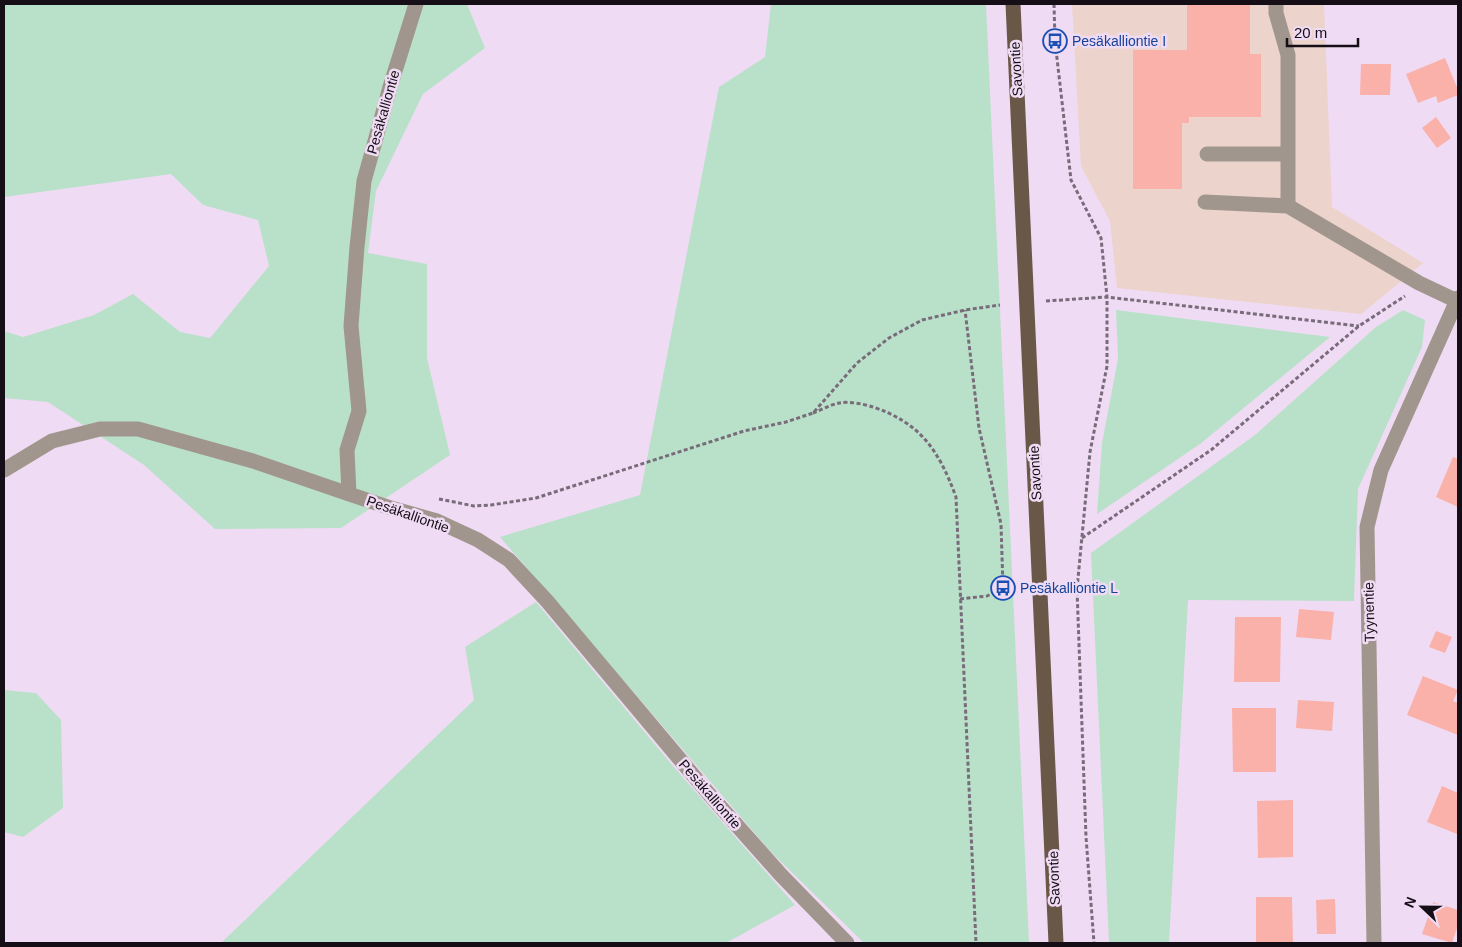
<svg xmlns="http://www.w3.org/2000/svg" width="1462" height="947" viewBox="0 0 1462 947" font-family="Helvetica,sans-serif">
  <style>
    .industrial { fill: #ecd3cb }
    .green { fill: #b9e1c9 }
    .building { fill: #f9b1a9 }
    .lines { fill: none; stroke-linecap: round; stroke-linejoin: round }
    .path { stroke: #786b7a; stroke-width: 3; stroke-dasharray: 4 2.5; stroke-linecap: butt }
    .minor { stroke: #a1968d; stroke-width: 15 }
    .major { stroke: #695747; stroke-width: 15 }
    .labels { text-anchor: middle; stroke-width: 5; stroke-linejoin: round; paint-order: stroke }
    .transit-label { font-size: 14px; fill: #164399; stroke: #f0dbf4; text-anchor: start }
    .street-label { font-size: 14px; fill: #150e16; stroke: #f0dbf4 }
  </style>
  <rect width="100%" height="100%" fill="#f0dbf4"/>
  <path class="industrial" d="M 1072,4 L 1324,4 L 1332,207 L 1423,263 L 1361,314 L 1117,288 L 1110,221 L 1081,166 Z"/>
  <path class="green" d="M 4,4 L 467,4 L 485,48 L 423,94 L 376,191 L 368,253 L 427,264 L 427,358 L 450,455 L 341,528 L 215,529 L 144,465 L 48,402 L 4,398 L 4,331 L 23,337 L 94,315 L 133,294 L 180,332 L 210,338 L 269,266 L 258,220 L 203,205 L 171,174 L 4,197 Z
    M 771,4 L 986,4 L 1029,943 L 864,943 L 770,851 L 500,537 L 640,495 L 719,87 L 765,57 Z
    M 1116,310 L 1330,337 L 1200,444 L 1097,514 L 1102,443 L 1118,359 Z
    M 1403,310 L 1425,320 L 1422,347 L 1358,489 L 1354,601 L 1188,600 L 1169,943 L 1109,943 L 1091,553 L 1255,435 L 1376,327 Z
    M 536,602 L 673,766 L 795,905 L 726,943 L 221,943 L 474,700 L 465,647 Z
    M 4,690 L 36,693 L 61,720 L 63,808 L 23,837 L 4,832 Z"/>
  <path class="building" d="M 1187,4 L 1250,4 L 1250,54 L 1261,54 L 1261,117 L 1189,117 L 1189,123 L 1182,123 L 1182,189 L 1133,189 L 1133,50 L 1187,50 Z
    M 1445,58 L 1458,90 L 1458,95 L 1438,103 L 1436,96 L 1418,103 L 1406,74 Z
    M 1361,64 L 1391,64 L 1390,95 L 1360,95 Z
    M 1436,117 L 1451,138 L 1437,148 L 1422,128 Z
    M 1453,457 L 1458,459 L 1458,507 L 1436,497 Z
    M 1299,609 L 1334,612 L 1331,640 L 1296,637 Z
    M 1235,617 L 1281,617 L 1280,682 L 1234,682 Z
    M 1436,631 L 1452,637 L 1445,653 L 1429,647 Z
    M 1423,676 L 1458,690 L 1453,701 L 1458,703 L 1458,735 L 1407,715 Z
    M 1298,700 L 1334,702 L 1332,731 L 1296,728 Z
    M 1232,708 L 1276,708 L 1276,772 L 1233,772 Z
    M 1442,786 L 1458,793 L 1457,834 L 1427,822 Z
    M 1293,800 L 1293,857 L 1258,858 L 1257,801 Z
    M 1256,897 L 1292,897 L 1293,943 L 1256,943 Z
    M 1335,899 L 1336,934 L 1317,934 L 1316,900 Z
    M 1433,902 L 1458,910 L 1458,925 L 1452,943 L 1422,934 Z"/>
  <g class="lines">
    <path class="path" d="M 1054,4 L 1055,41 L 1071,180 L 1101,238 L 1107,297 L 1107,366 L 1090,452 L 1077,589 L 1086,837 L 1094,943
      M 1046,301 L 1107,297 L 1359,326
      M 813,413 C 821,410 830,405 839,403 C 848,401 864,404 873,407 C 921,423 939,451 956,497 L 976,943
      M 439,499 L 474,506 L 491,505 L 536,498 L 744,431 L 786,422 L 813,413 L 857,363 L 889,338 L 922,320 L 965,310 L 1000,305
      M 1082,538 L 1211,450 L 1359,326 L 1405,296
      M 960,599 L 987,596 L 1003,588 L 1001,524 L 979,428 L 965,310"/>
    <path class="minor" d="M 416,4 L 390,87 L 364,181 L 357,247 L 351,326 L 359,411 L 347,450 L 349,494 L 391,508 L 437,521 L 478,540 L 509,560 L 547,601 L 709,794 L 781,875 L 847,943
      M 1276,4 L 1276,13 L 1288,55 L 1288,206 L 1419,283 L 1457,301
      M 1207,154 L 1287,154
      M 1205,202 L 1288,206
      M 4,470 L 52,441 L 100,429 L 138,429 L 253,461 L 349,494
      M 1374,943 L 1367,527 L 1381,470 L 1458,298"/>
    <path class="major" d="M 1013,4 L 1056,943"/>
  </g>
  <defs>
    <g id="bus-ring" transform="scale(1.25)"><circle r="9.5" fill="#f0dbf4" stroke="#1a4fb4" stroke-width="1.5"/><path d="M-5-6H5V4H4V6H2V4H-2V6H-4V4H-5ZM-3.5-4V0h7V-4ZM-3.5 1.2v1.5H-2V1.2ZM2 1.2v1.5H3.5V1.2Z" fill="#1a4fb4"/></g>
  </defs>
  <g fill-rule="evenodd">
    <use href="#bus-ring" x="1055" y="41"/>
    <use href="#bus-ring" x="1003" y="588"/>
  </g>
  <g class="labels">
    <g class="transit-label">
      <text x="1072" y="46">Pesäkalliontie I</text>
      <text x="1020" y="593">Pesäkalliontie L</text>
    </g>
    <g class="street-label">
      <text transform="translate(1016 69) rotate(-93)" y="5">Savontie</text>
      <text transform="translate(383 112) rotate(-74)" y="5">Pesäkalliontie</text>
      <text transform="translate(1035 473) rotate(-93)" y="5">Savontie</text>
      <text transform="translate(408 514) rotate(19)" y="5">Pesäkalliontie</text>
      <text transform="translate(1369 612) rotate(-91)" y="5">Tyynentie</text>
      <text transform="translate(710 794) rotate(49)" y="5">Pesäkalliontie</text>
      <text transform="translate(1054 878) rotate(-92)" y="5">Savontie</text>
    </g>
  </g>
  <rect width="1462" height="947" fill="none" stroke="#150e16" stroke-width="10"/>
  <g transform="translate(1422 907) rotate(292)" stroke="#f0dbf4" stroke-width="4" paint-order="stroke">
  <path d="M0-4L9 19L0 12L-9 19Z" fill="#150e16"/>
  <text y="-8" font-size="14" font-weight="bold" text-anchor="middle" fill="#150e16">N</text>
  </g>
  <path d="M1287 38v8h71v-8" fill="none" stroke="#150e16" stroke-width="2.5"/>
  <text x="1294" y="38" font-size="15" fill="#150e16" stroke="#f0dbf4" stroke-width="4" paint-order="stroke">20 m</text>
</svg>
